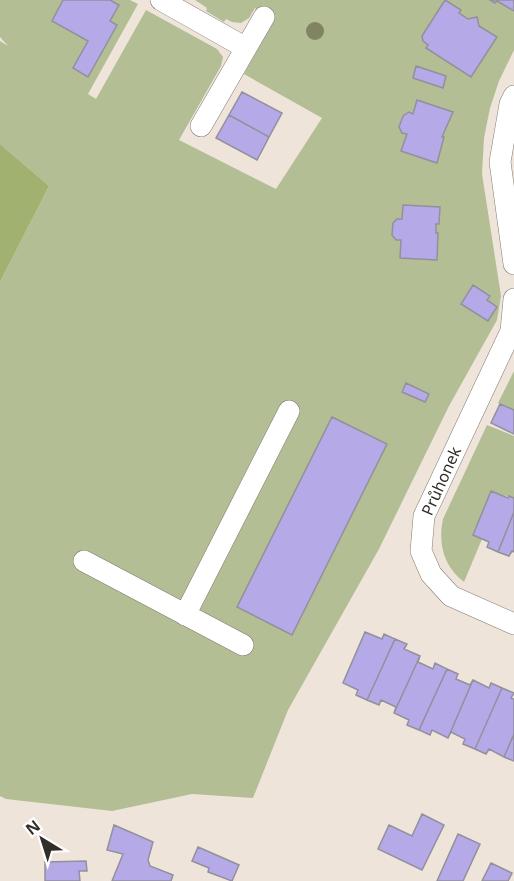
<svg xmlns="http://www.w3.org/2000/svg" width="514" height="881" viewBox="0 0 514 881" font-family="'Noto Sans',sans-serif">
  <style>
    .green { fill: #b3be94; fill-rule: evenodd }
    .forest { fill: #a1b170 }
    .building { fill: #b6a9e7; stroke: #92909c; stroke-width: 1.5 }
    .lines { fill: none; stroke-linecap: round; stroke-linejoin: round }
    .street-casing { stroke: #837a71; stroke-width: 22 }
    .street { stroke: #fff; stroke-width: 21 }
    .tree { fill: #828362 }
    .labels { text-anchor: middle; stroke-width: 4.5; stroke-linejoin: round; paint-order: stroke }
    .street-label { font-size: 16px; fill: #312d29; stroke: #fff }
  </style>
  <rect width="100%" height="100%" fill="#eee4da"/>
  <path class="green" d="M 0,0 L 130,0 L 138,4 L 88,94 L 96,99 L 146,10 L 217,49 L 223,57 L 221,66 L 179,140 L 276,189 L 322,118 L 244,74 L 274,19 L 255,8 L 249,18 L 241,23 L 232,22 L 226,19 L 224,22 L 206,11 L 207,8 L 195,0 L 490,0 L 495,3 L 497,1 L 514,11 L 514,50 L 499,81 L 490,108 L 484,138 L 482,174 L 501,296 L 497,320 L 449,406 L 379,549 L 288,710 L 253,798 L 192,794 L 112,811 L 6,799 L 0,796 L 0,282 L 49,186 L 0,144 L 0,41 L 8,46 L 0,37 ZM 445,0 L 461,10 L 459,13 L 468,19 L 477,17 L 479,26 L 497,37 L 428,45 L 423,41 L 422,36 ZM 416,66 L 446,76 L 443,87 L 413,78 ZM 417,100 L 453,112 L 442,137 L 444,138 L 436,163 L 402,151 L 407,134 L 402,133 L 399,127 L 402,116 L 409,112 L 413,114 ZM 403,205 L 440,207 L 439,224 L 436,224 L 436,233 L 438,234 L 437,260 L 400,258 L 401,240 L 396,240 L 392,235 L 393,223 L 397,219 L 402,219 ZM 473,285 L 490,295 L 487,300 L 497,307 L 488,321 L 461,303 Z
    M 514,371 L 514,410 L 498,403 Z
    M 487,425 L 514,436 L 514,498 L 491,492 L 473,534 L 482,539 L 464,582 C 443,566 438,543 443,519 Z"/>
  <path class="forest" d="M 0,144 L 49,186 L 0,282 Z"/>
  <path class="building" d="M 63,0 L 110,0 L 119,5 L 110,21 L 117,25 L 88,77 L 73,68 L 88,41 L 52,21 Z
    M 445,0 L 461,10 L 459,13 L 468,19 L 477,17 L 479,26 L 497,37 L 471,77 L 426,48 L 428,45 L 423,41 L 422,36 Z
    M 490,0 L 514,0 L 514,11 L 497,1 L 495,3 Z
    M 416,66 L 446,76 L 443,88 L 413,78 Z
    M 242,92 L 282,113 L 269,137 L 229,115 Z
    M 417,100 L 453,112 L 442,137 L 444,137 L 437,163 L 401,151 L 407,134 L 402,133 L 399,127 L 403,116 L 409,112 L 413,114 Z
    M 229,115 L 269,137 L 257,160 L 216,138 Z
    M 403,205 L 440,207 L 439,224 L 436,224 L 436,233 L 438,233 L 437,260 L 400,258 L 401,240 L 396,240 L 392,235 L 393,223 L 397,219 L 402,219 Z
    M 473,285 L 490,296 L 487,300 L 497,307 L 488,321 L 461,304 Z
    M 406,383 L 429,394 L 425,402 L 402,392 Z
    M 500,404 L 514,410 L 514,434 L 491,423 Z
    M 332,417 L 387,444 L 292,635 L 237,607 Z
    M 491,491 L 508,498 L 509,496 L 514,498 L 514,512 L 498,552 L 487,547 L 489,542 L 473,535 Z
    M 514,512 L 514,552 L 512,551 L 509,556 L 498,552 Z
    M 365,632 L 382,639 L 384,634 L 395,639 L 367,700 L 356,695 L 358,690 L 343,683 Z
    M 395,639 L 407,644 L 404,649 L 420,656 L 394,713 L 396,707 L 381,700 L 379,705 L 367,700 Z
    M 420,656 L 418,662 L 433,669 L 435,663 L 447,669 L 419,730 L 407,725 L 409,720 L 394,713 Z
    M 447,669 L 458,674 L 456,679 L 470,685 L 473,680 L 448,738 L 432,730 L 430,735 L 419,730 Z
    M 473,680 L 489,688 L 491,683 L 502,688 L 475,749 L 463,744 L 465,739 L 451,732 L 448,738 Z
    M 502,688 L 514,693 L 511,698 L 514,699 L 514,734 L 504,757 L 489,749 L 486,754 L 475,749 Z
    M 514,734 L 514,761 L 504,757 Z
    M 422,814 L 444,825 L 422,870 L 378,849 L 389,825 L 412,836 Z
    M 114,825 L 153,842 L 148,860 L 150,866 L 173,875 L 171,881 L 112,881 L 123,854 L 107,850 Z
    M 458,834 L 480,844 L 463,881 L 437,881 Z
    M 198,847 L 239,865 L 232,881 L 208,872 L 209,868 L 192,861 Z
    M 86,861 L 87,871 L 79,871 L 80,881 L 45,881 L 45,862 Z
    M 491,863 L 512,873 L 508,881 L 482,881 Z"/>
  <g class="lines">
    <g class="street-casing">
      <path id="street" d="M 161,0 L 246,48
        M 514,96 L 510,104 L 500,162 L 514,264
        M 201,126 L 264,17
        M 514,299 L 511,331 L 424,516 L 421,551 L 431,574 L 451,596 L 514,624
        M 84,561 L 243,645
        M 185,615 L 289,411"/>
    </g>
    <use href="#street" class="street"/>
  </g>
  <circle class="tree" cx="315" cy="31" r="9"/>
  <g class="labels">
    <g class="street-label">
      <text transform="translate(441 481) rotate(-66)" y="6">Průhonek</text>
    </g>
  </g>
  <g transform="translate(42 839) rotate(322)" stroke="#ffffff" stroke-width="4.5" paint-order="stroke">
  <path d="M0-4.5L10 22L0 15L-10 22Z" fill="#312d29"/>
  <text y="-9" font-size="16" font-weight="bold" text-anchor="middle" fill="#312d29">N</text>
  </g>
</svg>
